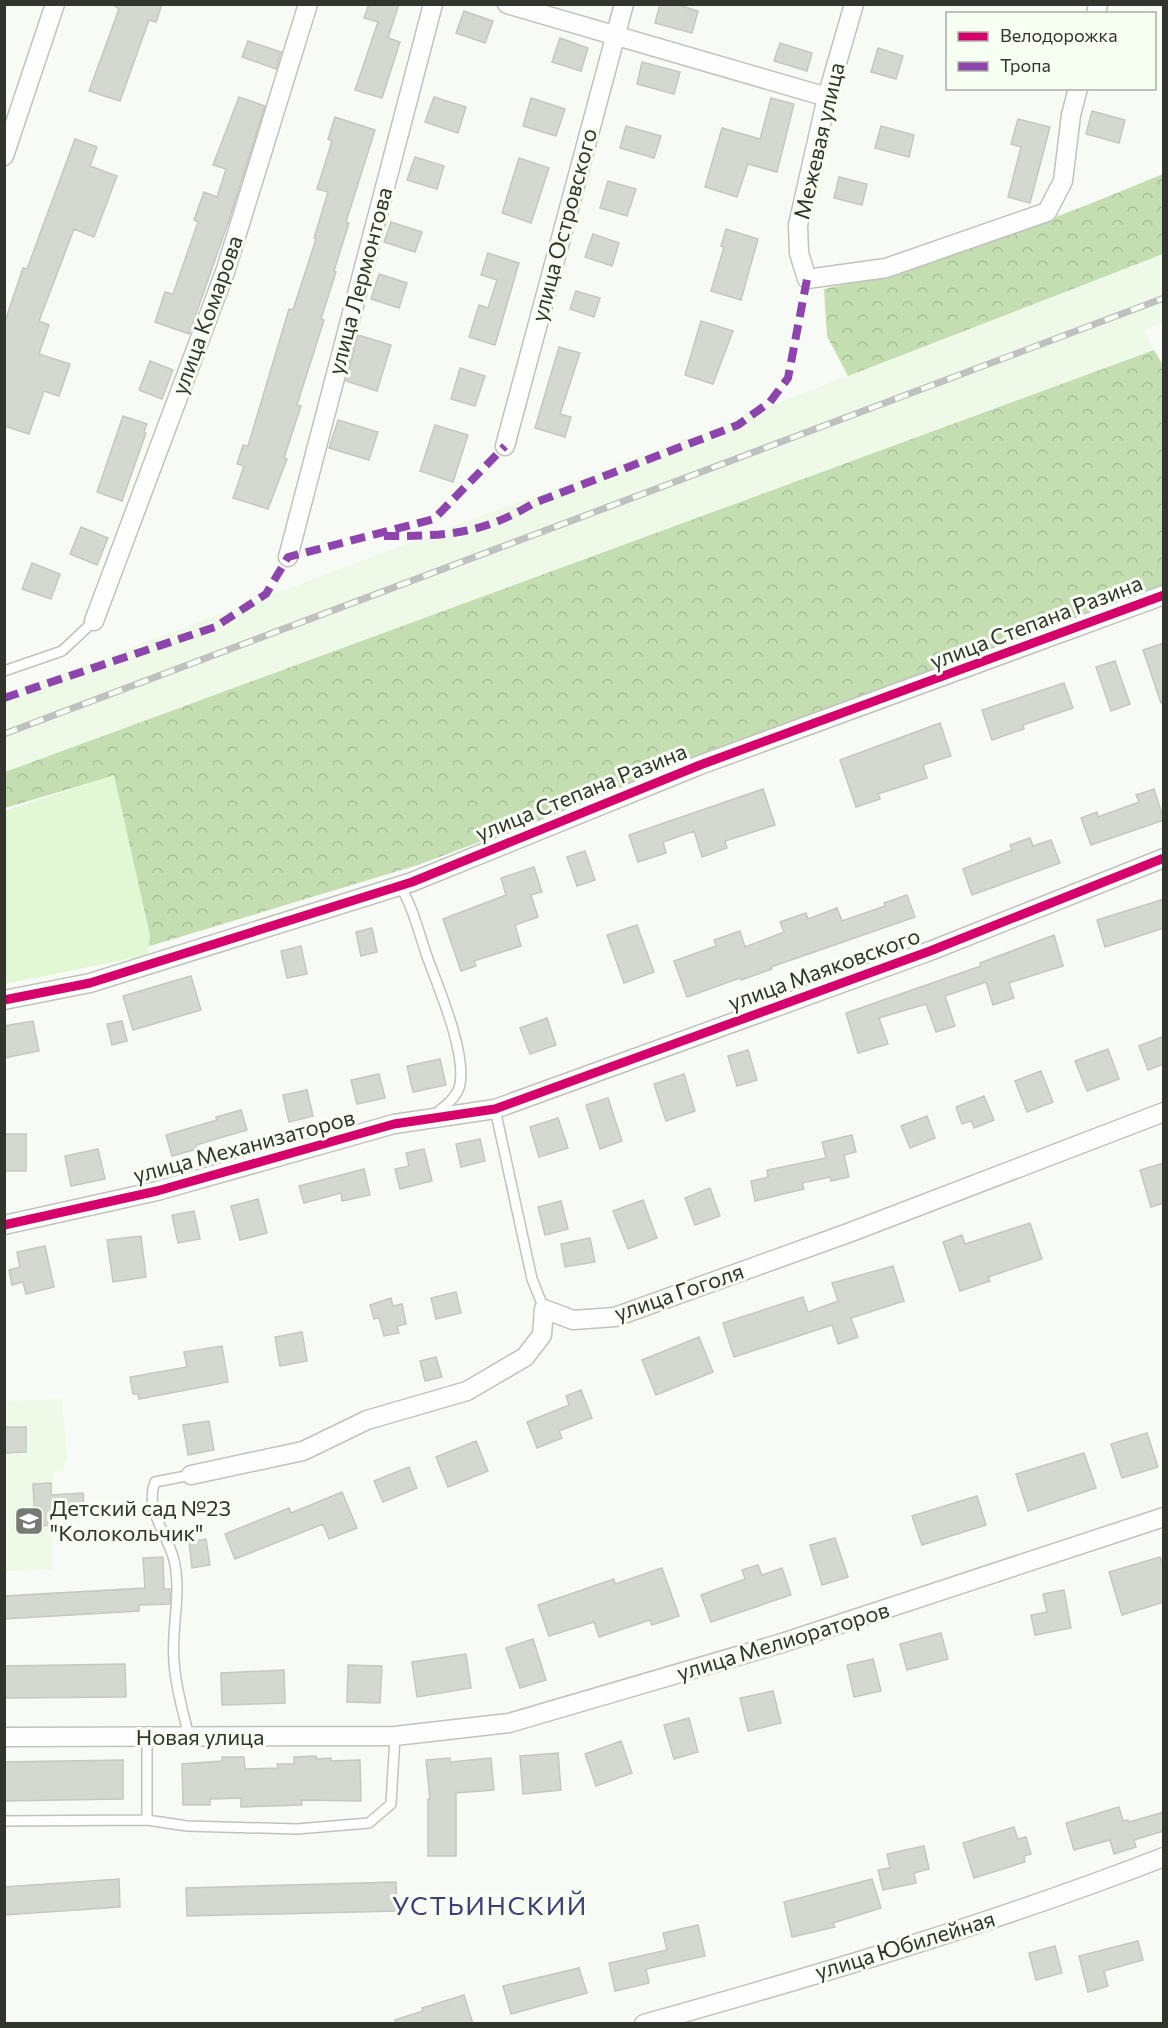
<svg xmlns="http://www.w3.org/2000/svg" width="1168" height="2028" viewBox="0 0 1168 2028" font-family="Commissioner,sans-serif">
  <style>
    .built { fill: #eef9e7 }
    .forest { fill: url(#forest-crowns) }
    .garden { fill: #e2f7d3 }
    .building { fill: #d4d8d1; stroke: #c5c8c2; stroke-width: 1.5 }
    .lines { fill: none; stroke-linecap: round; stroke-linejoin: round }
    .lane-casing { stroke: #c0c3bd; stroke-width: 12 }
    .street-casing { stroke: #c0c3bd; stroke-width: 21 }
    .lane { stroke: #fefefe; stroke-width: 9 }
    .street { stroke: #fefefe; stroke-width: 18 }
    .rail-casing { stroke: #bfc0bf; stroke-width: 7 }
    .rail { stroke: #f7fef2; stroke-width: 4.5; stroke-dasharray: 14; stroke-linecap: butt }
    .quiet { stroke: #8e44ad; stroke-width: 8; stroke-dasharray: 15 8; stroke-linecap: butt }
    .cycleway-casing { stroke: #f7fef2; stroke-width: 13 }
    .cycleway { stroke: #d6006c; stroke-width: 9 }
    .labels { text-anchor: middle; stroke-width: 6; stroke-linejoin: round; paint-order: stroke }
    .street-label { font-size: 22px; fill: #31352e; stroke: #f7fef2 }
    .poi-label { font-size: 22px; fill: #31352e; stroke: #f7fef2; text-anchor: start }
    .quarter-label { font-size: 26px; letter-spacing: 1.5px; fill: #403e7b; stroke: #f7fef2 }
  </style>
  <defs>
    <pattern id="forest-crowns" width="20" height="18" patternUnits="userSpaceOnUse" patternTransform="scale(1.5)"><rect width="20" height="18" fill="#c4deb1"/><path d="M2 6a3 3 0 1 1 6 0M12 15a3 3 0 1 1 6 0" fill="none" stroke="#a9bf99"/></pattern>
  </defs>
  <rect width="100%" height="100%" fill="#f8fbf5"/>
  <path class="built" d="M 1163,254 L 1163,322 L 1144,330 L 1154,350 L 5,772 L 5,695 L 662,448 Z
    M 62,1399 L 67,1459 L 62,1470 L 53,1473 L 52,1570 L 5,1571 L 4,1401 Z"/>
  <path class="forest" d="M 1163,174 L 1163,254 L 848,376 L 827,336 L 824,289 C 940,263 1053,220 1163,174 Z
    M 1154,350 L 1163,365 L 1163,586 L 418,865 L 140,949 L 99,780 L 5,808 L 5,772 Z"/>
  <path class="garden" d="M 114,775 L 150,935 L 148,955 L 5,984 L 5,811 Z"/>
  <path class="building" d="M 112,4 L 162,4 L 156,22 L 149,20 L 120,101 L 89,91 L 119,9 Z
    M 369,4 L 399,4 L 388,38 L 400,42 L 382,98 L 355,90 L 378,22 L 364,18 Z
    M 660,4 L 675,4 L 698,11 L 692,33 L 655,23 Z
    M 464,11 L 493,21 L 485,43 L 456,33 Z
    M 560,38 L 588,48 L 581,71 L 552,62 Z
    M 248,41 L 281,52 L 276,69 L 242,57 Z
    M 780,43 L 812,53 L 807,71 L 774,61 Z
    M 878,48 L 903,56 L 896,79 L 871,72 Z
    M 642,62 L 680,72 L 674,94 L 637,84 Z
    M 239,97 L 265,106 L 229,220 L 189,334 L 155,322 L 165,292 L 173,294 L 198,222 L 194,220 L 204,192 L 217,197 L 226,169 L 213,165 Z
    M 434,97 L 466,107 L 458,133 L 425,122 Z
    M 531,98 L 565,109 L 556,136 L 523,126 Z
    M 771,98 L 794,104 L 777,172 L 748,164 L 737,197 L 705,187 L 722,128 L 760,139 Z
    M 1092,111 L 1125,120 L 1119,143 L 1086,134 Z
    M 335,117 L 375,130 L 346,222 L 349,223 L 334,271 L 336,272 L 321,319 L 324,320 L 297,405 L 301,406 L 284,458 L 287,459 L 268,509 L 233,498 L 244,466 L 237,464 L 243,445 L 248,446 L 289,309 L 293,310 L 316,239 L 314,238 L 328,192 L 317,189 L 332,141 L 328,139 Z
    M 1018,119 L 1050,127 L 1030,203 L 1008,197 L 1021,147 L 1011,144 Z
    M 626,126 L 661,136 L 654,158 L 620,148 Z
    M 881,126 L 914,135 L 909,157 L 875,148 Z
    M 75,139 L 97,147 L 90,166 L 117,176 L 94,237 L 74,229 L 39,321 L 49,325 L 39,354 L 70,364 L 59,396 L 44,391 L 29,434 L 4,426 L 4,324 L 23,268 L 27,269 Z
    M 415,157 L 444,166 L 437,189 L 407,180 Z
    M 519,158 L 549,168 L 531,223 L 502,213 Z
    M 839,177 L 867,184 L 862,205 L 834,198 Z
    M 608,181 L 636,189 L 627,216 L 600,208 Z
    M 391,222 L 422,232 L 415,252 L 384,242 Z
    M 726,229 L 758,239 L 741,300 L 711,291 L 724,247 L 721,246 Z
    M 593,234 L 619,243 L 612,266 L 585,257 Z
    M 488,253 L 519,263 L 495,345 L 469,337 L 479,305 L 488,308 L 497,280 L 481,275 Z
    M 379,274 L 407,283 L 399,308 L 371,299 Z
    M 576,291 L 600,298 L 594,317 L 570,309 Z
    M 701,321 L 733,331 L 713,384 L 685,375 Z
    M 358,335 L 391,345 L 377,391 L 346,381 Z
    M 559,347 L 580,353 L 560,414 L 571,417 L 565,437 L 535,428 Z
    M 150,361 L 173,370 L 162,399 L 139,390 Z
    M 460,368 L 485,376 L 475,406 L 451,399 Z
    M 123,416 L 147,424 L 144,432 L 146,433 L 122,501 L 97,492 Z
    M 338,420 L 378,432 L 369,460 L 329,448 Z
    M 435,425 L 468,435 L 453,482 L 420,471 Z
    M 81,527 L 108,538 L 97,565 L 70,554 Z
    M 32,563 L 60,574 L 51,599 L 22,589 Z
    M 1164,643 L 1164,703 L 1161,703 L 1143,650 Z
    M 1115,661 L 1130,704 L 1111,711 L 1096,667 Z
    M 1064,683 L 1073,708 L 1023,725 L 1024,729 L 992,740 L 982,710 Z
    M 940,723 L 951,756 L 923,765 L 927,778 L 878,794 L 880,799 L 856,807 L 840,760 Z
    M 763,789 L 775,825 L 725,841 L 727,848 L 702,857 L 694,831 L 663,842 L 666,853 L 638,862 L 629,835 Z
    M 1154,789 L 1164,820 L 1091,845 L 1081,818 L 1097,812 L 1098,817 L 1139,802 L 1136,795 Z
    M 1030,838 L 1033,846 L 1051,840 L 1060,863 L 972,895 L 963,869 L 1012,850 L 1010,845 Z
    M 585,851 L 595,880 L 577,886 L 567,857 Z
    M 534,867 L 542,892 L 531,895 L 538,917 L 515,925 L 521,946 L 474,961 L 476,966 L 461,971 L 443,919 L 506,895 L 501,878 Z
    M 907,895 L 915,917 L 771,967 L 772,969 L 741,980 L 740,978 L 687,997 L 674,961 L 716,946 L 714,940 L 740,931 L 745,947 L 784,932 L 780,922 L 806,913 L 808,919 L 837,908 L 842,921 L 885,906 L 884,903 Z
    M 1164,899 L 1164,928 L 1105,947 L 1097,920 Z
    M 637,925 L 654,972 L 624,983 L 607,935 Z
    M 372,928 L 377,952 L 361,956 L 356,932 Z
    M 1054,935 L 1063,966 L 1009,983 L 1014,998 L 993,1005 L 986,982 L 945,996 L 955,1026 L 936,1032 L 926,1004 L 879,1018 L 888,1044 L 858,1053 L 846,1013 L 981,966 L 980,963 Z
    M 301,946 L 307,974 L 287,978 L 281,951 Z
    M 191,976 L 201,1010 L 133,1030 L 123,996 Z
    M 547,1018 L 556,1045 L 530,1054 L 520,1028 Z
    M 33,1021 L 39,1051 L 4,1058 L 4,1026 Z
    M 122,1021 L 127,1041 L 112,1045 L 107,1024 Z
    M 1164,1036 L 1164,1064 L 1148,1070 L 1139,1046 Z
    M 1108,1049 L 1119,1079 L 1087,1091 L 1075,1061 Z
    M 748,1050 L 757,1080 L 737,1086 L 728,1056 Z
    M 440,1059 L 446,1085 L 413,1092 L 407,1066 Z
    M 1041,1071 L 1053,1102 L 1027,1112 L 1015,1081 Z
    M 379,1074 L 385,1098 L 357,1104 L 351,1080 Z
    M 684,1074 L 695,1111 L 666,1121 L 654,1084 Z
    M 307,1090 L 313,1116 L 289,1122 L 283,1095 Z
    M 984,1096 L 994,1120 L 974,1128 L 971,1121 L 962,1124 L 956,1107 Z
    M 608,1098 L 622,1141 L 600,1149 L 586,1105 Z
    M 241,1110 L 247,1130 L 196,1145 L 197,1149 L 172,1156 L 166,1135 L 217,1120 L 216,1117 Z
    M 927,1116 L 935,1138 L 910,1148 L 901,1126 Z
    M 558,1118 L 568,1148 L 539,1157 L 530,1127 Z
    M 4,1134 L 26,1134 L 26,1171 L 4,1171 Z
    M 852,1135 L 856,1152 L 844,1155 L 849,1177 L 831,1181 L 830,1177 L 802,1183 L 804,1189 L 755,1201 L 751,1181 L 768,1177 L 767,1170 L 826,1158 L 822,1142 Z
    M 480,1139 L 485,1161 L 461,1167 L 456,1144 Z
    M 98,1149 L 105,1179 L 71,1186 L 65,1156 Z
    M 424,1149 L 432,1181 L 400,1189 L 395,1169 L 409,1166 L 406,1153 Z
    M 1164,1163 L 1164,1203 L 1151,1207 L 1140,1170 Z
    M 364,1169 L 370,1195 L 342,1201 L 341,1193 L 304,1203 L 299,1186 Z
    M 710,1188 L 720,1216 L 695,1225 L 685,1198 Z
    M 258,1199 L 267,1233 L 240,1240 L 231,1206 Z
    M 643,1200 L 657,1238 L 628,1249 L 613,1211 Z
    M 561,1201 L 568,1229 L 545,1235 L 538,1207 Z
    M 194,1211 L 200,1239 L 178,1243 L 172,1215 Z
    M 1030,1223 L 1042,1259 L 988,1277 L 990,1281 L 960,1291 L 943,1242 L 962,1235 L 965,1244 Z
    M 141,1236 L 146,1277 L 113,1282 L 107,1240 Z
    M 590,1238 L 595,1262 L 565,1267 L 561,1244 Z
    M 45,1246 L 54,1287 L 26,1294 L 23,1282 L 12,1285 L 9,1270 L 20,1267 L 17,1252 Z
    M 893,1266 L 904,1301 L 851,1318 L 858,1337 L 838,1344 L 832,1325 L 734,1357 L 723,1323 L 803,1297 L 808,1312 L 838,1301 L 832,1283 Z
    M 456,1292 L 461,1313 L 436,1319 L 431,1298 Z
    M 391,1298 L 393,1306 L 402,1304 L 406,1324 L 397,1326 L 399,1333 L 384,1336 L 379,1318 L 374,1319 L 370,1305 Z
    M 302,1332 L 307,1361 L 280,1366 L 275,1337 Z
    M 699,1337 L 713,1372 L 656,1395 L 642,1360 Z
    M 222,1346 L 228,1382 L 139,1399 L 138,1394 L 133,1394 L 130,1377 L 187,1367 L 184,1352 Z
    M 436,1357 L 442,1377 L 425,1381 L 420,1361 Z
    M 581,1390 L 592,1418 L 559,1431 L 562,1438 L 537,1448 L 527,1422 L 569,1405 L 566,1396 Z
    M 209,1421 L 214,1450 L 188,1455 L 183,1425 Z
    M 4,1427 L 26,1427 L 26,1452 L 4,1453 Z
    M 1147,1433 L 1158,1467 L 1122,1478 L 1111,1444 Z
    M 476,1441 L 488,1471 L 448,1487 L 436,1457 Z
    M 1084,1453 L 1096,1488 L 1028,1511 L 1016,1474 Z
    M 409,1467 L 417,1488 L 383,1502 L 374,1481 Z
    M 51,1483 L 51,1495 L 83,1493 L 84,1507 L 77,1508 L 78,1512 L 52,1515 L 52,1525 L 35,1526 L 33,1484 Z
    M 342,1492 L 357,1528 L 329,1539 L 323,1524 L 235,1559 L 225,1534 L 289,1508 L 291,1513 Z
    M 977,1496 L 986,1525 L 922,1545 L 912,1516 Z
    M 835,1538 L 848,1577 L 822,1585 L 810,1545 Z
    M 206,1539 L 210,1565 L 192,1568 L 189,1542 Z
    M 163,1557 L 164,1589 L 170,1589 L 170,1604 L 139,1605 L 139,1611 L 4,1619 L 4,1596 L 145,1588 L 143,1558 Z
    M 1160,1557 L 1164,1569 L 1164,1602 L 1122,1615 L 1109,1572 Z
    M 758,1565 L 762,1575 L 782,1568 L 791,1595 L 711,1622 L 701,1595 L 745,1579 L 742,1570 Z
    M 662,1568 L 679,1616 L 652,1625 L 650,1620 L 599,1637 L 594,1622 L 549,1636 L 538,1605 L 614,1579 L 615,1584 Z
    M 1064,1590 L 1071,1628 L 1035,1635 L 1031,1615 L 1047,1612 L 1043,1594 Z
    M 941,1633 L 948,1659 L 907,1670 L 900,1644 Z
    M 533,1639 L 546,1680 L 520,1688 L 506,1648 Z
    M 466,1654 L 471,1688 L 417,1697 L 412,1662 Z
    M 873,1659 L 881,1691 L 854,1697 L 847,1665 Z
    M 125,1664 L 126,1697 L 4,1698 L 4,1666 Z
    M 348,1665 L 382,1666 L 380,1703 L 347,1702 Z
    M 284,1670 L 285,1703 L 222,1705 L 221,1673 Z
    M 773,1691 L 781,1723 L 748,1731 L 740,1698 Z
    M 689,1718 L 698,1752 L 674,1759 L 664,1725 Z
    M 621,1741 L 632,1773 L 596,1786 L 585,1754 Z
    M 558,1753 L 561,1790 L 523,1794 L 520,1756 Z
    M 316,1756 L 316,1759 L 331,1758 L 331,1761 L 360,1760 L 361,1801 L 301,1800 L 302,1805 L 241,1807 L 241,1798 L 210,1799 L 210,1805 L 183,1805 L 182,1764 L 222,1761 L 222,1757 L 244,1757 L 245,1769 L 278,1768 L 277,1764 L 294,1764 L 294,1757 Z
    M 450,1758 L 450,1762 L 491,1758 L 494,1790 L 456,1793 L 456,1856 L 428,1856 L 428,1799 L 430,1799 L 426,1760 Z
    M 123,1760 L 123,1799 L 4,1801 L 4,1762 Z
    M 1119,1807 L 1123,1821 L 1128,1820 L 1129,1822 L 1164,1812 L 1164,1831 L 1134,1840 L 1136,1847 L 1114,1854 L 1110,1840 L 1074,1850 L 1066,1823 Z
    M 1014,1827 L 1018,1839 L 1026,1837 L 1031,1854 L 1024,1856 L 1025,1862 L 974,1878 L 963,1843 Z
    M 924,1846 L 929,1869 L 914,1873 L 916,1883 L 883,1890 L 878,1870 L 890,1868 L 887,1854 Z
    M 119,1879 L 120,1907 L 4,1915 L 4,1887 Z
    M 872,1879 L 881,1908 L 833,1923 L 835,1927 L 792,1937 L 784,1902 Z
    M 396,1882 L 397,1911 L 187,1916 L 186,1888 Z
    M 698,1925 L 705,1956 L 646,1969 L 649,1983 L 615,1991 L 609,1963 L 667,1950 L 663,1933 Z
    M 1138,1941 L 1143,1960 L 1104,1971 L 1108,1986 L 1088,1992 L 1079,1956 Z
    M 1055,1946 L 1062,1973 L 1036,1980 L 1029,1953 Z
    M 579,1968 L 587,1993 L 511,2014 L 503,1986 Z
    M 464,1995 L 473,2024 L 396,2024 L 395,2020 L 423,2011 L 422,2008 Z"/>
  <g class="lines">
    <g class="lane-casing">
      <path id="lane" d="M 4,671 L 62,651 L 94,621
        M 400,886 C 414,909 419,934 428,959 C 439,989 466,1052 460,1084 C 458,1097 444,1107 434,1115
        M 495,1109 L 532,1279 L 544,1309
        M 189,1738 C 184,1713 175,1687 174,1661 C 171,1627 182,1595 174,1560 C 168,1535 144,1509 155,1482 L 191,1475
        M 147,1820 L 147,1738
        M 4,1821 L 147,1820 L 187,1826 L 297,1829 L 369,1823 L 391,1804 L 395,1736"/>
    </g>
    <g class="street-casing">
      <path id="street" d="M 507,4 L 827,97
        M 854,4 L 827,97 L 798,225 L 799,253 L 807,279 L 886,268 L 1047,212 L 1063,181 L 1071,115 L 1078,88
        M 1096,14 L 1098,4
        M 4,156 L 55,4
        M 505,446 L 624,4
        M 288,557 L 433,4
        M 94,621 L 225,272 L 308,4
        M 4,1000 L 90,983 L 412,882 L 700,765 L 1164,595
        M 4,1225 L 157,1191 L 394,1124 L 495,1109 L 930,951 L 1164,858
        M 191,1475 L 303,1451 L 367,1420 L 467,1391 L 525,1357 L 542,1335 L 544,1309 L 573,1320 L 615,1317 L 851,1232 L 1164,1112
        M 4,1737 L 395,1736 L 509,1723 L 782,1643 L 1164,1517
        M 644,2024 C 818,1975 994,1923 1164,1857"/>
    </g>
    <use href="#lane" class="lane"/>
    <use href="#street" class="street"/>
    <g class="rail-casing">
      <path id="rail" d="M 4,734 L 1164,298"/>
    </g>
    <use href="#rail" class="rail"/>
    <path class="quiet" d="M 384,536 C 445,536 481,535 534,503 L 738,425 L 770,402 L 788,378 L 807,279
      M 4,698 L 215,627 L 266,594 L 288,557 L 434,519 L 505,446"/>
    <g class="cycleway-casing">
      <path id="cycleway" d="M 4,1000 L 90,983 L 412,882 L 700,765 L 1164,595
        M 4,1225 L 157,1191 L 394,1124 L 495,1109 L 930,951 L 1164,858"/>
    </g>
    <use href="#cycleway" class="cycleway"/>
  </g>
  <defs>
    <g id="school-square" transform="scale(1.5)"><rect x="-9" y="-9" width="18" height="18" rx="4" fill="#777a74" stroke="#f7fef2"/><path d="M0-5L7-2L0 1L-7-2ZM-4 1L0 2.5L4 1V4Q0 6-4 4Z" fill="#fff"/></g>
  </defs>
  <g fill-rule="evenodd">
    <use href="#school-square" x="29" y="1521"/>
  </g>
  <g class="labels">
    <g class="street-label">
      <text transform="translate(819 141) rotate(-77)" y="8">Межевая улица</text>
      <text transform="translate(564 225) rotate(-75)" y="8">улица Островского</text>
      <text transform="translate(360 281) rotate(-75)" y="8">улица Лермонтова</text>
      <text transform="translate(207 315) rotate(-70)" y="8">улица Комарова</text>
      <text transform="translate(1036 622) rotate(-21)" y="8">улица Степана Разина</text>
      <text transform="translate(581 792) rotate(-22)" y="8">улица Степана Разина</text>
      <text transform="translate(824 969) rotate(-20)" y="8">улица Маяковского</text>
      <text transform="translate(244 1146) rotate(-15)" y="8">улица Механизаторов</text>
      <text transform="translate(679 1292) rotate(-19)" y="8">улица Гоголя</text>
      <text transform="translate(783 1641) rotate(-17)" y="8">улица Мелиораторов</text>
      <text x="200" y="1745">Новая улица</text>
      <text transform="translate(905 1945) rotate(-17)" y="8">улица Юбилейная</text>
    </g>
    <g class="poi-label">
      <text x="50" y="1516">Детский сад №23<tspan x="50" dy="25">"Колокольчик"</tspan></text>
    </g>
    <g class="quarter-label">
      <text x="490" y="1915">УСТЬИНСКИЙ</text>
    </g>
  </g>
  <rect width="1168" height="2028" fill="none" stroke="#31352e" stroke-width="12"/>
  <rect x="946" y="12" width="210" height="78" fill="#f7fef2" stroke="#a8aea4" stroke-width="1.5"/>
  <rect x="958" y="32" width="30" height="9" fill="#d6006c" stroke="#a8aea4" stroke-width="1.5"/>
  <text x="1000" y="42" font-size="18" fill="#31352e">Велодорожка</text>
  <rect x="958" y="62" width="30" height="9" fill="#8e44ad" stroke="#a8aea4" stroke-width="1.5"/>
  <text x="1000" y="72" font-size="18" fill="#31352e">Тропа</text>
</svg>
